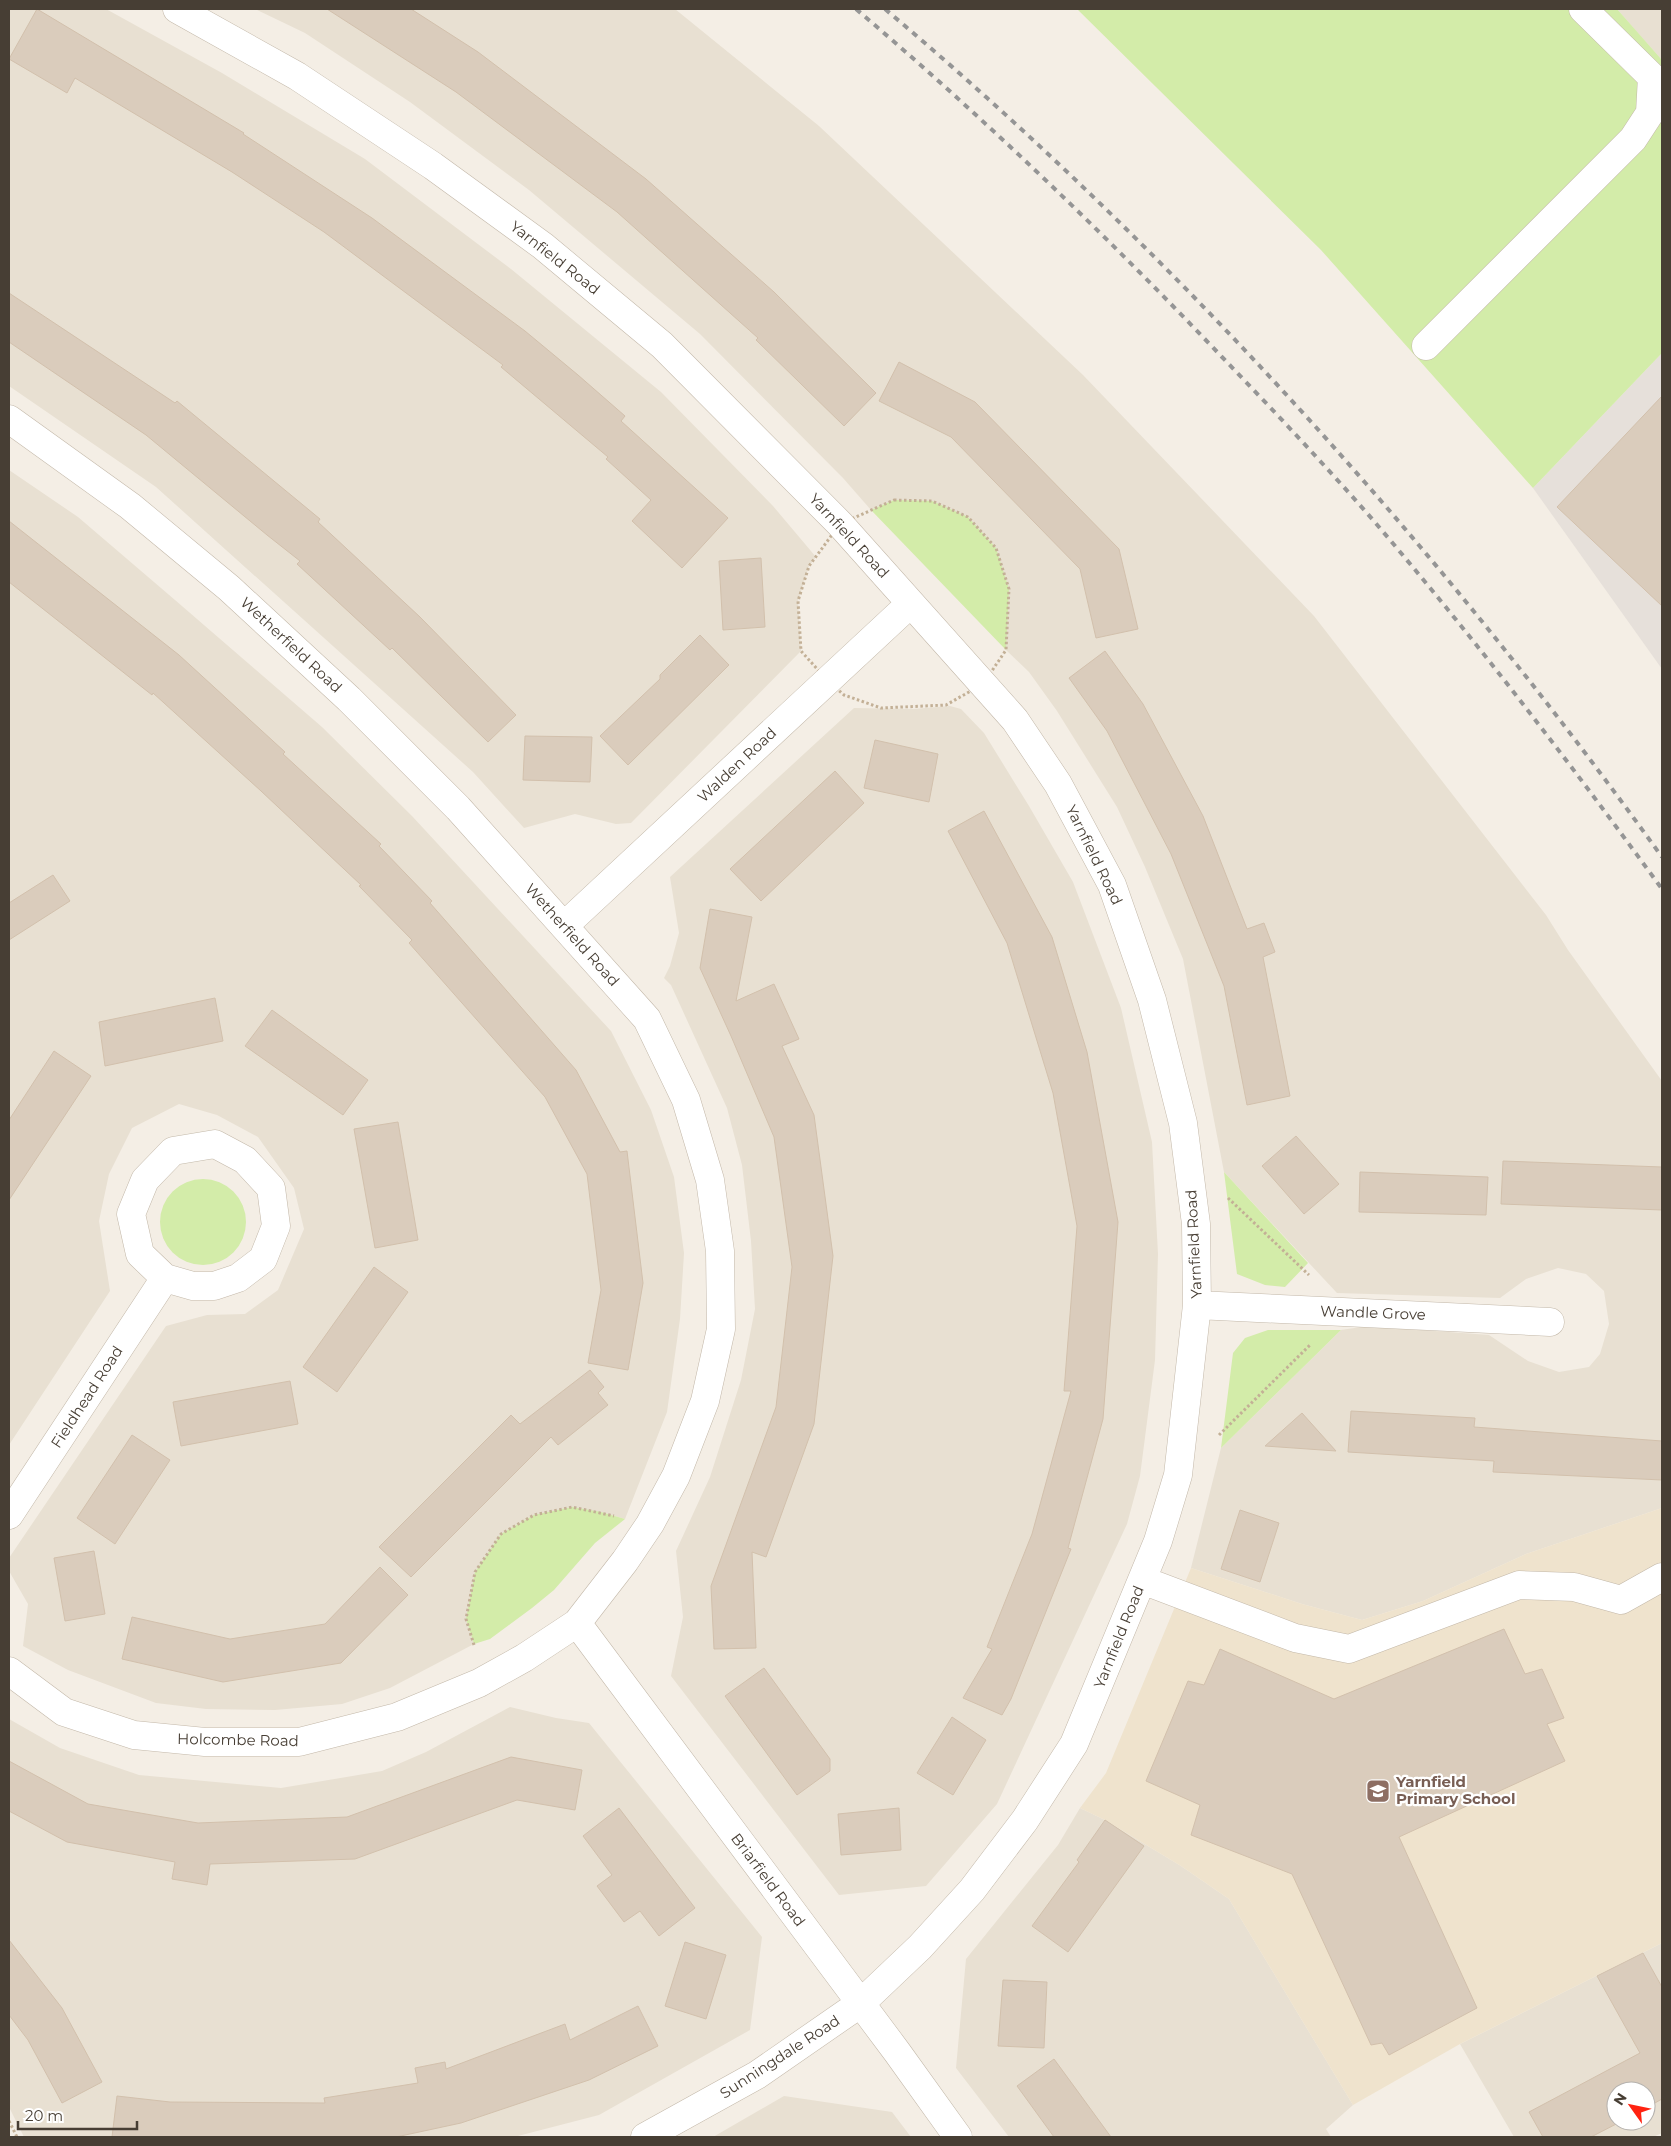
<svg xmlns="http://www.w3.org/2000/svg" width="1671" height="2146" viewBox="0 0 1671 2146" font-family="Montserrat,sans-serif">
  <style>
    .residential { fill: #e8e0d2; fill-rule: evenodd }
    .industrial { fill: #e6e0da }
    .education { fill: #efe3cd }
    .green { fill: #d3eca9 }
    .building { fill: #daccbc; stroke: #d2c0ac }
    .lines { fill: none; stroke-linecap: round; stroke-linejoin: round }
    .minor-casing { stroke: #c3b8a9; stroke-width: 29 }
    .path { stroke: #c3b096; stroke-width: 3; stroke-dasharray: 2.5 2.5; stroke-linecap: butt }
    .minor { stroke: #fff; stroke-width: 28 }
    .rail { stroke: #959595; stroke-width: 4; stroke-dasharray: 6 6; stroke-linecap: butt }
    .labels { text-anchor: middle; stroke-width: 4.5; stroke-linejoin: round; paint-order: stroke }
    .street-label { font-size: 15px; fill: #473e34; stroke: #fff }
    .education-label { font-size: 15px; font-weight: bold; fill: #785e54; stroke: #fff; text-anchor: start }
  </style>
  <rect width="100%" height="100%" fill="#f4eee5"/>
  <path class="residential" d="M 9,9 L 106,9 L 222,73 L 365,159 L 511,269 L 661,392 L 773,506 L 816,557 L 809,566 L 798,601 L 801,651 L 631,823 L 616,824 L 575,814 L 524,828 L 473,772 L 156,487 L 9,386 Z
    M 255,9 L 675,9 L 819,126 L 1083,375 L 1314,616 L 1546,915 L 1568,950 L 1662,1081 L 1662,1508 L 1526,1554 L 1423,1601 L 1362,1620 L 1302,1604 L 1191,1568 L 1221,1448 L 1341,1330 L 1368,1326 L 1489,1335 L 1528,1361 L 1559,1372 L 1589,1367 L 1600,1354 L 1609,1324 L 1604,1291 L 1586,1274 L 1558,1268 L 1526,1279 L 1500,1298 L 1337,1293 L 1224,1172 L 1183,959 L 1145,867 L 1117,807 L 1057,711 L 1029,672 L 1006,650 L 1005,642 L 894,500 L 871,510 L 843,478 L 700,334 L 529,190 L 410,102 L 305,33 Z
    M 1617,9 L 1662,9 L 1662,60 L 1637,32 Z
    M 9,470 L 78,517 L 175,600 L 322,727 L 412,816 L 611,1031 L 651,1110 L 674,1177 L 684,1253 L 680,1319 L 667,1412 L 625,1519 L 601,1512 L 466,1619 L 474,1644 L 390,1688 L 342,1704 L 275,1710 L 206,1709 L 156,1703 L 68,1670 L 23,1646 L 28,1604 L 9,1571 L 9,1558 L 166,1326 L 207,1315 L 245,1314 L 278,1290 L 304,1229 L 294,1188 L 258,1137 L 217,1115 L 179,1104 L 132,1128 L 109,1174 L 99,1221 L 110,1291 L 9,1445 Z
    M 950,706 L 961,709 L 984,733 L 1029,806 L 1073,882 L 1121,1008 L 1152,1142 L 1158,1254 L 1155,1360 L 1140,1476 L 1127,1524 L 997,1804 L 926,1886 L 839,1895 L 671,1676 L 683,1617 L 676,1551 L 710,1477 L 741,1380 L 755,1309 L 751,1241 L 742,1165 L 727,1108 L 671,985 L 664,978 L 670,966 L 679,933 L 670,877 L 854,708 L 913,709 Z
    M 510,1707 L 556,1718 L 589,1723 L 762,1937 L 750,2030 L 599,2115 L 514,2137 L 24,2137 L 9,2107 L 9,1719 L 60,1748 L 139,1775 L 281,1788 L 382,1771 L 426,1752 Z
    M 1080,1808 L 1105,1820 L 1181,1866 L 1229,1899 L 1353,2105 L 1326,2129 L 1331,2137 L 1009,2137 L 956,2068 L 966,1959 L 1058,1845 Z
    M 1662,1943 L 1662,2133 L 1653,2137 L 1514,2137 L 1460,2044 ZM 1616,2091 L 1646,2091 L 1646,2121 L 1616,2121 Z
    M 784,2096 L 892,2112 L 911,2137 L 713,2137 Z"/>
  <path class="industrial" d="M 1662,353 L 1662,669 L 1533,488 Z"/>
  <path class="education" d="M 1662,1508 L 1662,1943 L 1460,2044 L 1353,2105 L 1229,1899 L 1181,1866 L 1105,1820 L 1080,1808 L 1106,1773 L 1191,1568 L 1302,1604 L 1362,1620 L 1423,1601 L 1526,1554 Z"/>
  <path class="green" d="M 1077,9 L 1617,9 L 1662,60 L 1662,353 L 1533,488 L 1321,250 Z
    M 894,500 L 932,501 L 968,517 L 996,548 L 1009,589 L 1006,650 L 871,510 Z
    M 1224,1172 L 1308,1263 L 1285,1287 L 1265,1285 L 1237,1274 Z
    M160 1222a43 43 0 1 1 86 0a43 43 0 1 1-86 0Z
    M 1268,1330 L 1341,1330 L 1221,1448 L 1233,1353 L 1245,1338 Z
    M 572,1507 L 601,1512 L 625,1519 L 595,1543 L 554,1590 L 532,1608 L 490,1639 L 474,1644 L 466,1619 L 475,1572 L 501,1534 L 534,1515 Z"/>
  <path class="building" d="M 37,9 L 244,133 L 243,134 L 372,218 L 525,331 L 578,375 L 625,416 L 621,421 L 728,518 L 682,568 L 632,521 L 651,500 L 606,459 L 608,457 L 501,367 L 503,365 L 324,232 L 232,172 L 75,78 L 67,93 L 9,59 Z
    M 327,9 L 411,9 L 478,52 L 646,179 L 774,292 L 876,393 L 844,426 L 756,340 L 758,338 L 617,212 L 456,92 Z
    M 9,293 L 175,403 L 177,401 L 320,519 L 318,522 L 420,617 L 516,715 L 488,742 L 392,648 L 390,650 L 297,564 L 300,561 L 267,535 L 146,435 L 9,342 Z
    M 899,362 L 975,402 L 1119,549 L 1138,629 L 1096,638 L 1080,569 L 951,437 L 879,401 Z
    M 1662,396 L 1662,606 L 1557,507 Z
    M 9,521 L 179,655 L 285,752 L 283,754 L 381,844 L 379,846 L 432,901 L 430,903 L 576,1070 L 620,1152 L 627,1151 L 643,1283 L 628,1370 L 588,1363 L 601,1290 L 587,1174 L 545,1097 L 409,943 L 412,940 L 359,886 L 361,885 L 261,791 L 153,693 L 152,695 L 9,582 Z
    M 761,558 L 765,627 L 723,630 L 719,561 Z
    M 700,635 L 729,665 L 628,765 L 600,736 L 660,679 L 660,675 Z
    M 1105,651 L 1143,704 L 1203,816 L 1247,929 L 1264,923 L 1275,952 L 1263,957 L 1290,1096 L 1247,1105 L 1224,986 L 1171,854 L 1107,731 L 1069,678 Z
    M 525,736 L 592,737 L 590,782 L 523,780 Z
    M 875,740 L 938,754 L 929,802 L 864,788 Z
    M 835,771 L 864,803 L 761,901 L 730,869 Z
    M 984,811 L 1052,937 L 1087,1052 L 1118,1222 L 1103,1419 L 1068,1548 L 1071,1549 L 1011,1699 L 1002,1715 L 963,1698 L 992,1649 L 987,1647 L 1032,1534 L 1071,1391 L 1064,1391 L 1077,1226 L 1053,1093 L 1007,943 L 948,831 Z
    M 53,875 L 70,901 L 9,940 L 9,903 Z
    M 710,909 L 752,917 L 736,1001 L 774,984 L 799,1039 L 782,1046 L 814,1115 L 833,1256 L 814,1424 L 766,1557 L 752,1552 L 756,1648 L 714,1649 L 711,1586 L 776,1407 L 792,1267 L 774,1137 L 731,1036 L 700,968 Z
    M 215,998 L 223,1041 L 105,1066 L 99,1022 Z
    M 272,1010 L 368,1080 L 343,1115 L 245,1046 Z
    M 54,1051 L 91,1076 L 9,1200 L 9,1120 Z
    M 398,1122 L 418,1240 L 375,1248 L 354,1129 Z
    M 1296,1136 L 1339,1184 L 1304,1214 L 1262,1166 Z
    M 1503,1161 L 1662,1167 L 1662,1210 L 1501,1204 Z
    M 1360,1172 L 1488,1177 L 1486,1215 L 1359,1212 Z
    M 374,1267 L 408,1292 L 337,1392 L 303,1367 Z
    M 590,1370 L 604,1387 L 598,1393 L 608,1405 L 558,1445 L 551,1437 L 411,1577 L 379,1547 L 511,1415 L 520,1424 Z
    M 290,1381 L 298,1424 L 181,1446 L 173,1402 Z
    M 1351,1411 L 1475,1418 L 1474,1427 L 1662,1441 L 1662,1480 L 1493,1472 L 1494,1461 L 1348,1452 Z
    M 1302,1413 L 1336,1451 L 1265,1446 Z
    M 132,1435 L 170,1460 L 115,1544 L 77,1518 Z
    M 1240,1510 L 1279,1523 L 1260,1582 L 1221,1569 Z
    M 94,1551 L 105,1614 L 65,1621 L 54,1558 Z
    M 380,1567 L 408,1595 L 341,1663 L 223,1682 L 122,1659 L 132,1617 L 230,1639 L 325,1624 Z
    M 1504,1629 L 1525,1674 L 1542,1669 L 1564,1718 L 1547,1724 L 1565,1761 L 1399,1837 L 1477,2008 L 1389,2055 L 1382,2043 L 1371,2045 L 1292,1874 L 1191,1835 L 1200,1805 L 1146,1781 L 1188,1681 L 1204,1685 L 1220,1649 L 1334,1699 Z
    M 764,1668 L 830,1759 L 830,1771 L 797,1795 L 725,1696 Z
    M 952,1717 L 986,1740 L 953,1795 L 917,1773 Z
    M 511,1757 L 582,1770 L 575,1810 L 517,1800 L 355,1859 L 210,1864 L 207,1885 L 172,1879 L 175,1862 L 67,1842 L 9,1811 L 9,1761 L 88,1804 L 198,1823 L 347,1817 Z
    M 619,1808 L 695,1908 L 659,1936 L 640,1911 L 624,1922 L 597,1886 L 612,1875 L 583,1836 Z
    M 899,1808 L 901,1850 L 841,1855 L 838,1814 Z
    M 1105,1820 L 1144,1846 L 1068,1952 L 1032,1926 L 1079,1862 L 1077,1860 Z
    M 9,1940 L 62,2008 L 102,2082 L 62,2103 L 28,2040 L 9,2015 Z
    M 685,1942 L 726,1955 L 706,2019 L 665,2006 Z
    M 1643,1953 L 1662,1987 L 1662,2099 L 1646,2108 L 1646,2091 L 1616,2091 L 1616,2121 L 1622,2121 L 1591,2137 L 1543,2137 L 1529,2112 L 1640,2053 L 1597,1976 Z
    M 1003,1980 L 1047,1982 L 1044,2048 L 998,2046 Z
    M 638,2006 L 658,2046 L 589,2080 L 461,2123 L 396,2137 L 112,2137 L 117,2096 L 170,2102 L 325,2103 L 324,2098 L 418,2083 L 415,2068 L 445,2062 L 446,2069 L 565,2024 L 570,2040 Z
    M 1054,2059 L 1076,2089 L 1111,2137 L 1054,2137 L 1017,2086 Z"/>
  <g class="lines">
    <g class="minor-casing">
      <path id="minor" d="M 177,9 L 297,76 L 433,166 L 543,246 L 662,345 L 840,524 L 1015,720 L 1058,784 L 1112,885 L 1152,1000 L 1183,1123 L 1196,1224 L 1197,1305 L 1178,1475 L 1158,1541 L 1074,1744 L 1025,1820 L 972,1890 L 920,1947 L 861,2003 L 757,2075 L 645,2137
        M 1426,346 L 1633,139 L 1650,113 L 1652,77 L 1583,9
        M 9,419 L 130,506 L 229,588 L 349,699 L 458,808 L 647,1019 L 686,1100 L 710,1180 L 720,1251 L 721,1329 L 705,1401 L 676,1476 L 650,1524 L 625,1561 L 577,1623 L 524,1658 L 479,1683 L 397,1717 L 299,1742 L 205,1742 L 134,1735 L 64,1712 L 9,1671
        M 564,926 L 910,604
        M 215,1144 L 245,1160 L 271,1188 L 276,1226 L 263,1259 L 238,1278 L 214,1286 L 193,1286 L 165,1278 L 140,1254 L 131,1214 L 145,1180 L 173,1151 Z
        M 1197,1305 L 1550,1322
        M 9,1515 L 165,1278
        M 1142,1580 L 1295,1638 L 1349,1649 L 1519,1585 L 1574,1587 L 1621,1600 L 1662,1577
        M 577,1623 L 897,2052 L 958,2137"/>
    </g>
    <path class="path" d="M 894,500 L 932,501 L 968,517 L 996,548 L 1009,589 L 1006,650 L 983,684 L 946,705 L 881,708 L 844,695 L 828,681 L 801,651 L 798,601 L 809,566 L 840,524 Z
      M 1228,1198 L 1309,1275
      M 1219,1435 L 1310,1345
      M 474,1645 L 466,1619 L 475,1572 L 501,1534 L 534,1515 L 572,1507 L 614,1516
      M 9,2121 L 17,2137"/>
    <use href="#minor" class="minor"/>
    <path class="rail" d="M 856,9 C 984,118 1106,235 1222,357 C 1273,410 1324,464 1373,520 C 1475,639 1570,763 1662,889
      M 885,9 C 1179,257 1438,546 1662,857"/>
  </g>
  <defs>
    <g id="school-square" transform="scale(1.25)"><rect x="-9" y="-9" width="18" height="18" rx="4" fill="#8d6e63" stroke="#fff"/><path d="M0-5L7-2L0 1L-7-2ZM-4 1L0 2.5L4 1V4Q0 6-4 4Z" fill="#fff"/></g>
  </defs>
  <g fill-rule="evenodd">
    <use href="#school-square" x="1378" y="1791"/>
  </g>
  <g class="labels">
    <g class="street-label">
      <text transform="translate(555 258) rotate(38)" y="5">Yarnfield Road</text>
      <text transform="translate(849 536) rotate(47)" y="5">Yarnfield Road</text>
      <text transform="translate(291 645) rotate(43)" y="5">Wetherfield Road</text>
      <text transform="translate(737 765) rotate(-43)" y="5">Walden Road</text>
      <text transform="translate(1094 855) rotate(64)" y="5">Yarnfield Road</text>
      <text transform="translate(572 935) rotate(48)" y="5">Wetherfield Road</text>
      <text transform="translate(1194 1244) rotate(-93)" y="5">Yarnfield Road</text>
      <text transform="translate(1373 1313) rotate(2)" y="5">Wandle Grove</text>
      <text transform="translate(87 1397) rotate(-57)" y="5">Fieldhead Road</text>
      <text transform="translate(1119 1637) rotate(-68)" y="5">Yarnfield Road</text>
      <text transform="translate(238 1740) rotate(1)" y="5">Holcombe Road</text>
      <text transform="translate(768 1880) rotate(53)" y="5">Briarfield Road</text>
      <text transform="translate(780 2057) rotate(-33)" y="5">Sunningdale Road</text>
    </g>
    <g class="education-label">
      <text x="1396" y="1787">Yarnfield<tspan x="1396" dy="17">Primary School</tspan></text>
    </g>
  </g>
  <rect width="1671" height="2146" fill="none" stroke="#473e34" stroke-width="20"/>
  <g transform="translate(1631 2106) rotate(303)"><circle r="24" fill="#ffffff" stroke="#b5b2ae"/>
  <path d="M0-4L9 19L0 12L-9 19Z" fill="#ff2311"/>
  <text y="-8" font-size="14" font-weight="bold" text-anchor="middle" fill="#473e34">N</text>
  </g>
  <path d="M18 2121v8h119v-8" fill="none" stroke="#473e34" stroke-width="2.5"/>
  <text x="25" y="2121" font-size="15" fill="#473e34" stroke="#ffffff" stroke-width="4" paint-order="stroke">20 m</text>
</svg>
